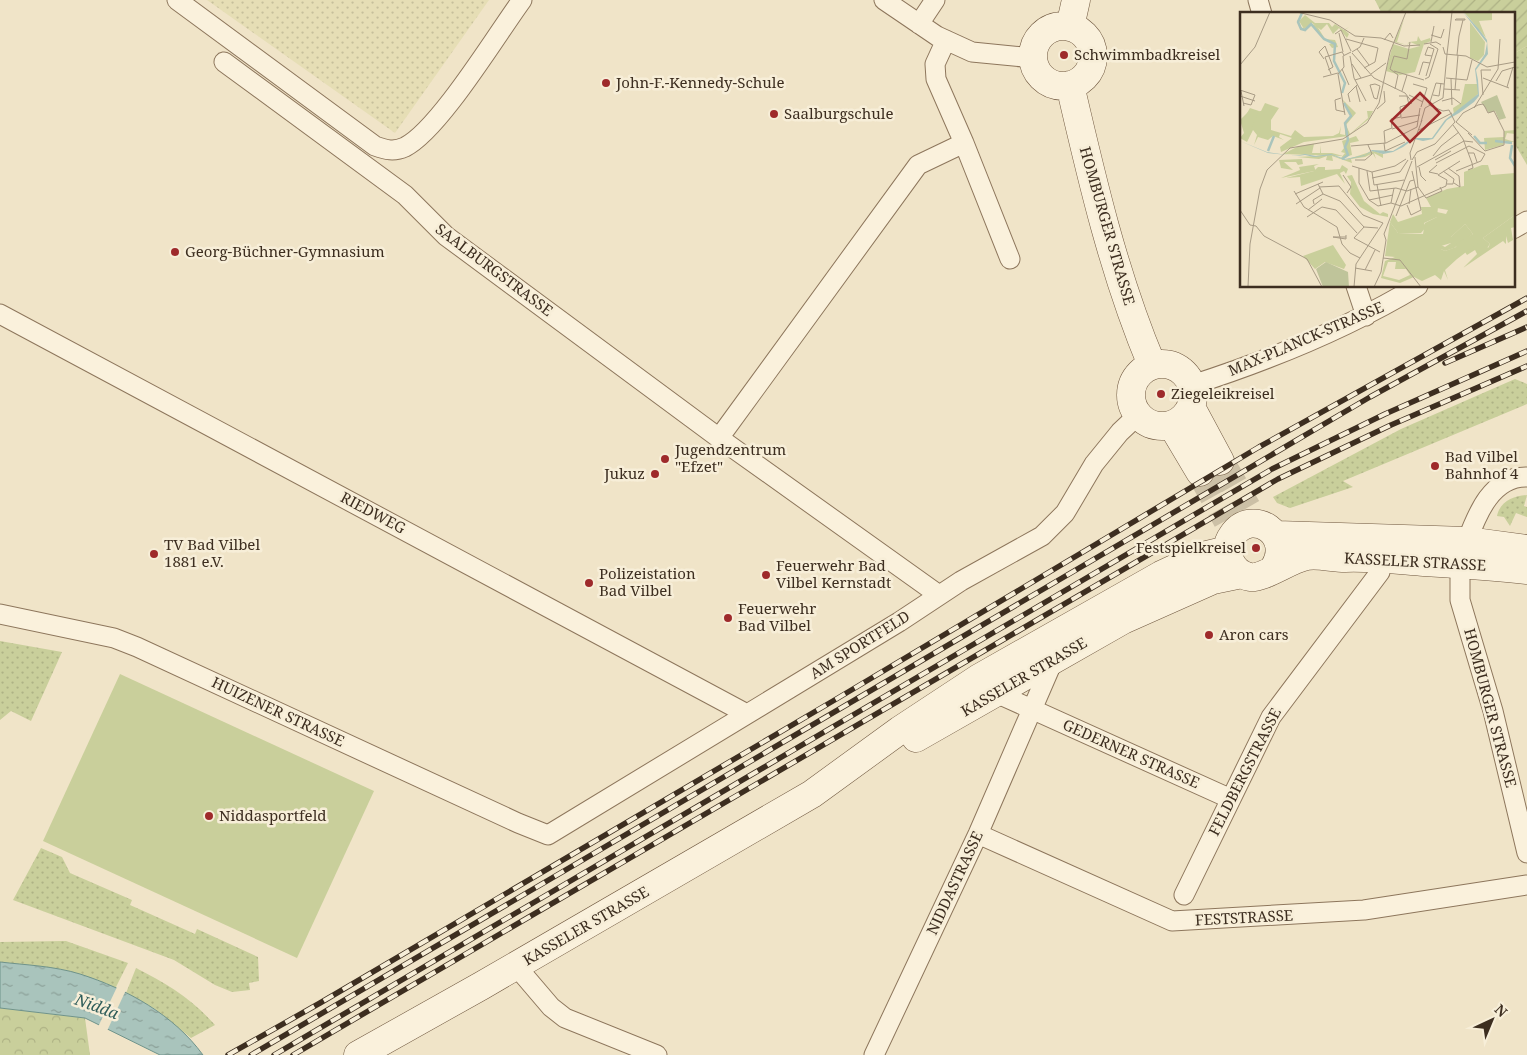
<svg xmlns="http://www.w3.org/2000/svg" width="1527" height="1055" viewBox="0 0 1527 1055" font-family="'Noto Serif',serif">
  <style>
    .farmland { fill: url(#farmland-dots) }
    .grass { fill: url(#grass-dots) }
    .forest { fill: url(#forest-crowns) }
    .park { fill: #c9cf9b }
    .garden { fill: url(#garden-furrows) }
    .water { fill: url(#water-ripples); stroke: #6f938a }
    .pier { fill: #f0e4c8 }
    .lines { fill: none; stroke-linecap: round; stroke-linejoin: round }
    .secondary-tunnel { stroke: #ccc0a6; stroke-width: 28; stroke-dasharray: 28 14; stroke-linecap: butt }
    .street-casing { stroke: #8d765c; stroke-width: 21 }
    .secondary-casing { stroke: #6f573f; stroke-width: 29 }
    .street { stroke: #faf1dc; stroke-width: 19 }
    .secondary { stroke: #faf1dc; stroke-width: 28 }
    .rail-casing { stroke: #3d2e20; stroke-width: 5.5 }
    .rail { stroke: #f7eed8; stroke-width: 4; stroke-dasharray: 11; stroke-linecap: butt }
    .poi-dot { fill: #9e2a2b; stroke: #f7eed8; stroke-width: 2 }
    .labels { text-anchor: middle; stroke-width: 5; stroke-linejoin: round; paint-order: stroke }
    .poi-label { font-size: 15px; fill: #3d2e20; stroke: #f7eed8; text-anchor: start }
    .street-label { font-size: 15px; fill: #3d2e20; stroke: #f7eed8 }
    .water-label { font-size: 16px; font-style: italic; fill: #2f5d5a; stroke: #f7eed8 }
    .inset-river { fill: none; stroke: #a9c4bc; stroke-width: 2.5 }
    .inset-road { fill: none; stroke: #a89b85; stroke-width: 1 }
    .view { fill: #9e2a2b; fill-opacity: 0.15; stroke: #9e2a2b; stroke-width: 2.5 }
    .inset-edge { fill: none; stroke: #3d2e20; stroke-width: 2.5 }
  </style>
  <defs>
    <pattern id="farmland-dots" width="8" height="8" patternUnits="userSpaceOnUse" patternTransform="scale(1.25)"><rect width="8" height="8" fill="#e6deb5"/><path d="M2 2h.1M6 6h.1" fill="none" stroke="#c6bf9b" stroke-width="1.8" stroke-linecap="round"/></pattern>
    <pattern id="grass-dots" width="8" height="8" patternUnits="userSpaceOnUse" patternTransform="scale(1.25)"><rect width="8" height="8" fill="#c9cf9b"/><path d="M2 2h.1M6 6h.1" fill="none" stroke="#aeb285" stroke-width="1.8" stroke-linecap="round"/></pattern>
    <pattern id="forest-crowns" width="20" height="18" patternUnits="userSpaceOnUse" patternTransform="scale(1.25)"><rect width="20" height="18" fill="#c9cf9b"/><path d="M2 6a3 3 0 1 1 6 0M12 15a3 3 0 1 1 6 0" fill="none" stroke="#aeb285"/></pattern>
    <pattern id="garden-furrows" width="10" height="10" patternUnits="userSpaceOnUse" patternTransform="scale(1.25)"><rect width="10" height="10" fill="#c9cf9b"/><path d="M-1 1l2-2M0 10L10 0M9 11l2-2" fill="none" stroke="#aeb285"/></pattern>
    <pattern id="water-ripples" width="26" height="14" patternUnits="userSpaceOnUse" patternTransform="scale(1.25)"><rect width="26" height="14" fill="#a9c4bc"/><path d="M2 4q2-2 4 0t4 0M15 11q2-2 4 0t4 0" fill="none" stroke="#8ba098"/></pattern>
  </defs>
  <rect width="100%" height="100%" fill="#f0e4c8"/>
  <path class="farmland" d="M 207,0 L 489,0 L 395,133 Z"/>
  <path class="grass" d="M 1527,46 L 1527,165 L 1513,141 L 1513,54 Z
    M 1515,379 L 1527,384 L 1527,404 L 1343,481 L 1353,487 L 1290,508 L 1277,503 L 1273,497 L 1401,429 Z
    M 1527,495 L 1524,506 L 1527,507 L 1527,517 L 1516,513 L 1510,526 L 1504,517 L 1497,516 C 1500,501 1514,496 1527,495 Z
    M 0,641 L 62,652 L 31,721 L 11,711 L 0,720 Z
    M 41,848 L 62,857 L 70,873 L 132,900 L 130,905 L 195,934 L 197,929 L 258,957 L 259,981 L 249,983 L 250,990 L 232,992 L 215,985 L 174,960 L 13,900 Z
    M 66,941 L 128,963 L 115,989 L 79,974 L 0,962 L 0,942 Z
    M 136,968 C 166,983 192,999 215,1025 L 191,1038 L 155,1009 L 126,993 Z"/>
  <path class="forest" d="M 0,1008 L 85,1018 L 90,1055 L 0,1055 Z"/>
  <path class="park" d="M 120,674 L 374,791 L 297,958 L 43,841 Z"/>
  <path class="garden" d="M 1375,0 L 1527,0 L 1527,46 L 1513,54 L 1513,14 L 1382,14 Z"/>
  <path class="water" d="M 0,962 C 26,965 54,966 80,974 C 127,989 174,1015 203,1055 L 160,1055 L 85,1018 L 0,1008 Z"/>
  <path class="pier" d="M 117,987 L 126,990 L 107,1031 L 98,1027 Z"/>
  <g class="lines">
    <path class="secondary-tunnel" d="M 1220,461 L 1247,508
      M 1200,472 L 1227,520"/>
    <g class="street-casing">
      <path id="street" d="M 177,0 L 375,146 C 386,150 394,152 405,147 C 439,130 497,34 522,0
        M 884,0 L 937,36 L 972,52 L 1033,58
        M 1258,0 L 1262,14
        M 919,24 L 935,0
        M 946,40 L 935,64 L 936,79 L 964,143 L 1010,259
        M 224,62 L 405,195 L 446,236 L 719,438 L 939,595
        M 1513,229 L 1527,221
        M 1356,286 L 1366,316
        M 0,314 L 747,714
        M 1192,385 C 1270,360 1348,328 1418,286
        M 719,438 L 918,165 L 964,143
        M 1467,541 C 1477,514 1492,476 1527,477
        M 1460,563 L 1460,600 L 1493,711 L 1527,853
        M 0,614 L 114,638 L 137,647 L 518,823 L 548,835 L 899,622 L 961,581 L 1042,536 L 1065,513 L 1094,464 L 1120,432 L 1137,416
        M 996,693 L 1231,799
        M 978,834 L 1172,921 L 1364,910 L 1527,885
        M 1184,895 L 1271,717 L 1380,572 L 1381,557
        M 516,966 L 551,1007 L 565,1018 L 657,1055
        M 874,1055 L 978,834 L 1053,661"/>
    </g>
    <g class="secondary-casing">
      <path id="secondary" d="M1033 56a30 30 0 1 1 60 0a30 30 0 1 1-60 0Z
        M 1070,27 L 1076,0
        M 1070,85 C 1092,180 1114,275 1152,365
        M1131 395a31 31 0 1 1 62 0a31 31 0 1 1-62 0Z
        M 1191,407 L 1220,461
        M 1172,425 L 1200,472
        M 1277,535 L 1467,541 L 1527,549
        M 1274,568 C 1295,535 1252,506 1232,536 C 1221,551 1232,574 1250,577 C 1263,579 1290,559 1307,556 C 1318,554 1333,558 1345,558 C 1372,557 1397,560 1424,562 C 1459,564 1493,566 1527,570
        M 916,738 L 1123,620 L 1213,580 L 1242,574
        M 358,1055 L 481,986 L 812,794 L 900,730 L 979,678 L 1161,575 L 1202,556 L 1227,550"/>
    </g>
    <use href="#street" class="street"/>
    <use href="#secondary" class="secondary"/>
    <g class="rail-casing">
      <path id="rail" d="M 1445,363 L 1527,327
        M 228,1055 L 320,1003 L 838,698 L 1259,447 L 1527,298
        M 251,1055 L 1370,397 L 1527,311
        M 274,1055 L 1272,469 L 1385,414 L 1527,351
        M 293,1055 L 1278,479 L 1391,425 L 1527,366"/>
    </g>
    <use href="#rail" class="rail"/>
  </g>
  <g class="poi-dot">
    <circle cx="1064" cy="55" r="5"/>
    <circle cx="606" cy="83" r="5"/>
    <circle cx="774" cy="114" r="5"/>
    <circle cx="175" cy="252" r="5"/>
    <circle cx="1161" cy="394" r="5"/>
    <circle cx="665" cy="459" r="5"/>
    <circle cx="1435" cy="466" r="5"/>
    <circle cx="655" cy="474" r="5"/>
    <circle cx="1256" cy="548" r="5"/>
    <circle cx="154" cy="554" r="5"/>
    <circle cx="766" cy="575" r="5"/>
    <circle cx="589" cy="583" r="5"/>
    <circle cx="728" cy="618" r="5"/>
    <circle cx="1209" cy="635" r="5"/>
    <circle cx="209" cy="816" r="5"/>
  </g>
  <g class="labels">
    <g class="poi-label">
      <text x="1074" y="60">Schwimmbadkreisel</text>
      <text x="616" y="88">John-F.-Kennedy-Schule</text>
      <text x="784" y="119">Saalburgschule</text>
      <text x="185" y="257">Georg-Büchner-Gymnasium</text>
      <text x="1171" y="399">Ziegeleikreisel</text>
      <text x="675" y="455">Jugendzentrum<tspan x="675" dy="17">"Efzet"</tspan></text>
      <text x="1445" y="462">Bad Vilbel<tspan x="1445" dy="17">Bahnhof 4</tspan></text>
      <text x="645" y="479" text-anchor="end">Jukuz</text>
      <text x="164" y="550">TV Bad Vilbel<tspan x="164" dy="17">1881 e.V.</tspan></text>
      <text x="1246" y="553" text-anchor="end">Festspielkreisel</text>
      <text x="776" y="571">Feuerwehr Bad<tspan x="776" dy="17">Vilbel Kernstadt</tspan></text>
      <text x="599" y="579">Polizeistation<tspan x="599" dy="17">Bad Vilbel</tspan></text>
      <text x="738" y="614">Feuerwehr<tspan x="738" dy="17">Bad Vilbel</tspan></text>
      <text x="1219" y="640">Aron cars</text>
      <text x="219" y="821">Niddasportfeld</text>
    </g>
    <g class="street-label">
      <text transform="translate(1107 226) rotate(74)" y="5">HOMBURGER STRASSE</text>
      <text transform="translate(494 270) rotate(37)" y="5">SAALBURGSTRASSE</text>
      <text transform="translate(1306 339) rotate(-23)" y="5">MAX-PLANCK-STRASSE</text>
      <text transform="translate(373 513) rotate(28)" y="5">RIEDWEG</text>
      <text transform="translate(1415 562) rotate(3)" y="5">KASSELER STRASSE</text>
      <text transform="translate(860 645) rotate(-32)" y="5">AM SPORTFELD</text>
      <text transform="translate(1024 677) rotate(-30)" y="5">KASSELER STRASSE</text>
      <text transform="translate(1490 708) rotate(75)" y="5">HOMBURGER STRASSE</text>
      <text transform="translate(278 712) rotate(25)" y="5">HUIZENER STRASSE</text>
      <text transform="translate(1131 754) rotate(24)" y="5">GEDERNER STRASSE</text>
      <text transform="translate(1245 772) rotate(-63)" y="5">FELDBERGSTRASSE</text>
      <text transform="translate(955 883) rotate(-65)" y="5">NIDDASTRASSE</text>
      <text transform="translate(1244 918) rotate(-3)" y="5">FESTSTRASSE</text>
      <text transform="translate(586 926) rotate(-30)" y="5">KASSELER STRASSE</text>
    </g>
    <g class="water-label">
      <text transform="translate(97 1006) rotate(20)" y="6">Nidda</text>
    </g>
  </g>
  <g transform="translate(1240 12)">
    <rect width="275" height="275" fill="#f0e4c8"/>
    <path d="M 224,0 L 252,0 L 252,8 L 239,9 L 246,26 ZM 65,3 L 75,11 L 89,11 L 92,15 L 95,12 L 104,18 L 109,15 L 105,18 L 109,22 L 107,26 L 99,16 L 93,22 L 87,12 L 81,18 L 72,11 L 64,17 L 59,9 ZM 164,7 L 157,30 L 167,33 L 169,30 L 177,29 L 178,24 L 181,29 L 190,26 L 191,29 L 184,32 L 175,60 L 160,63 L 146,59 L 153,32 L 169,37 L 180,34 L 170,30 L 167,33 L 154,30 ZM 230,10 L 245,30 L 244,43 L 238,49 L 230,46 ZM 102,87 L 116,101 L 106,113 L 110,122 L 128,106 L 127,99 L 133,99 L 138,89 L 129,107 L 108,124 L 64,130 L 41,140 L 40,135 L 52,126 L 40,122 L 39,125 L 44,128 L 33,124 L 28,128 L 18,125 L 14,133 L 17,123 L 13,118 L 7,130 L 0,126 L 4,121 L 0,108 L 8,100 L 21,99 L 25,91 L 39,96 L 31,108 L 31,118 L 51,124 L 55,118 L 64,125 L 93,124 L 99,121 L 101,114 L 100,122 L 105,123 L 105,111 L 111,103 ZM 79,131 L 74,132 L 72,141 L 80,141 L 81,133 L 81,141 L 92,141 L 103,144 L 43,142 L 59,134 ZM 133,139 L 143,142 L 143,146 L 134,141 L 136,147 L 133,142 L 129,143 L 125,145 L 111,147 L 112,151 L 92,144 L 93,149 L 86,148 L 87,144 L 79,147 L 57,145 L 92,143 L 105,148 ZM 62,147 L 63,152 L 58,153 L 56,150 L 44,150 L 53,158 L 41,156 L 39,148 ZM 79,152 L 74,154 L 77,163 L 74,159 L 41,166 L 60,158 L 59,155 ZM 112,163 L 124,189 L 140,202 L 143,200 L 148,202 L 148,205 L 133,202 L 120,195 L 110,182 L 111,170 L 107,164 ZM 275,203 L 275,215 L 271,216 L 273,228 L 268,231 L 266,224 L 266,232 L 263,229 L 223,256 L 237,242 L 235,238 L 227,243 L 225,240 L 242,227 L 248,236 L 250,232 L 243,226 ZM 225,212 L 233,222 L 214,236 L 205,239 L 201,237 L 201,233 L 205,235 L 211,231 L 211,225 ZM 93,233 L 106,253 L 104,257 L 85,250 L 75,257 L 63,244 Z" fill="#c9cf9b"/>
    <path d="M 62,2 L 59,9 L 61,15 L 65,17 L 70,11 L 77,14 L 85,27 L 95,28 L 98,35 L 92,36 L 89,32 L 94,31 L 84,28 L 72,13 L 65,19 L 60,16 L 57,9 ZM 116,124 L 119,129 L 110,131 L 112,143 L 101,146 L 105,141 L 101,140 L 104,136 L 102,129 ZM 102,153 L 108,157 L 106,162 L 104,159 L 100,161 L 105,172 L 97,162 L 61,174 L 60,165 L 46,166 L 74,159 L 78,155 L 85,155 L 85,158 L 100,157 ZM 242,153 L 248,153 L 251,163 L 275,161 L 275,203 L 243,226 L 250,232 L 247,236 L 242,228 L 217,247 L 205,258 L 208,268 L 204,259 L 201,268 L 195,263 L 182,269 L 174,265 L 160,271 L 141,266 L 145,249 L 155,245 L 145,244 L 150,210 L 158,221 L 183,222 L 185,211 L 197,205 L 197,200 L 206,202 L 208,198 L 191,195 L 186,186 L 207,177 L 224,174 L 224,160 ZM 225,212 L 233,222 L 217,231 L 216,235 L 205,239 L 201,237 L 201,234 L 211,231 L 211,225 ZM 148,250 L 156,250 L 155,257 L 166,257 L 170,263 L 159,268 L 143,264 Z" fill="#c9cf9b" fill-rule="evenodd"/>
    <path d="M 257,83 L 266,106 L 259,108 L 255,99 L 249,101 L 241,90 ZM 86,250 L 108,260 L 109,275 L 83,275 L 76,257 Z" fill="#bfc49a"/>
    <path d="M 225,72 L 238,72 L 238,82 L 214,103 L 213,96 L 221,91 ZM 10,96 L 19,99 L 7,126 L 4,125 L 7,120 L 2,110 Z" fill="#c9cf9b"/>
    <path d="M 275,118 L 275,122 L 267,121 L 265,127 L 275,130 L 264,130 L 263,133 L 245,138 L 244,126 L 264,125 L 264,119 ZM 181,195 L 198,195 L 197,205 L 184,211 L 186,215 L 181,221 L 158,221 L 150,210 L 153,202 L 158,210 L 182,202 Z" fill="#c9cf9b"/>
    <path d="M 223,0 L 238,16 L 247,28 L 248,42 L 236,58 L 238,68 L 239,84 L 234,90 L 219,101 L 207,108 L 193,127 L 183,129 L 174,127 L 163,135 L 153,140 L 143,142 L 132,139 L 124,144 L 104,148 L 92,143 L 74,145 L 65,143 L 57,144 L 28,141 L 0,129 L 27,140 L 55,144 L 65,142 L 76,144 L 91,142 L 105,147 L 125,143 L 132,138 L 153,139 L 173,126 L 192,126 L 205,108 L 238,82 L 235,57 L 245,42 L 247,31 Z" fill="#a9c4bc"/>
    <path class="inset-river" d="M 62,1 L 58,10 L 61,17 L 65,18 L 71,12 L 84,27 L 95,32 L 94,49 L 105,71 L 102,81M 234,124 L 240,131 L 247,131M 255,129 L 272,131M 272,133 L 270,146 L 275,154M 28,139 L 34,124M 102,147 L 108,143 L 105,135 L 108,128 L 105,111 L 111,104 L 104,91"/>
    <path class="inset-road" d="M 57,0 L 90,8 L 115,24 L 141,26 L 164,34 L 180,33M 225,7 L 225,8 L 215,8 L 216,7 ZM 99,21 L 103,40M 95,22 L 101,18 L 111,39M 191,23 L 201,26 L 204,17M 219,24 L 223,8M 106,27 L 138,36 L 135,50 L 124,56M 144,28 L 150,21 L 153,26M 191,30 L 194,14M 184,32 L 196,30 L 201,33M 203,35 L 205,42 L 226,44 L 247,55 L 275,50M 117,37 L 129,53M 112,40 L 120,35 L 124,26M 112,41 L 134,66 L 165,81 L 172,90M 207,42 L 212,0M 217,43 L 219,24M 110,44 L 114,66 L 126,89M 192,44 L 185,43 L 188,35 L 194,37M 84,47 L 79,40 L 85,34 L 93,55 L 88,58M 112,52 L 121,66M 0,53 L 15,35 L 30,0M 102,57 L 109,73M 154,59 L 184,68M 91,62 L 85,45 L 102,40 L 104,43M 131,62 L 146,51M 179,63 L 183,50 L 190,51M 186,64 L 194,37M 83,65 L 98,61M 206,66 L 227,68 L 232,48M 243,66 L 269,76M 185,67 L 189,65 L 198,37 L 190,32M 211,67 L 212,93M 115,68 L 131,63M 256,69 L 262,59 L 275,55M 135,72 L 140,74 L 137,87 L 134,86 L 130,73 ZM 173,72 L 187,76 L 181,95M 116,74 L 120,90M 267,75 L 273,55M 155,77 L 158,63 L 150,57 L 154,44 L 167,47 L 170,30M 204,77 L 220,78M 0,78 L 15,83 L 11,93 L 3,91M 215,78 L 218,43M 1,79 L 4,94M 162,79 L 167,63M 169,83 L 183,90M 193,83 L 199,84 L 201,71M 243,83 L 241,58 L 251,58M 0,84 L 15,89M 159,84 L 167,84 L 169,93M 101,86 L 95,88 L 96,98 L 105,100M 202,89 L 213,86 L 221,92M 110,90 L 108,82 L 117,73M 189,93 L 196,71 L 204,72M 245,95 L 248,101 L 254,99 L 264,119 L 264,133 L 245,139M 234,96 L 258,57 L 260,27M 137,97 L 145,90 L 144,79M 105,103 L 98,62 L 104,55 L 103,44 L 111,40M 161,106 L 180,103M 181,110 L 185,96 L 203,86 L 207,42M 216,110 L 223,101 L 238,93 L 243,92 L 245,95M 216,110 L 232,123M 213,113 L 223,127 L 232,151 L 233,156 L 228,158M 152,117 L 178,109M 179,118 L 212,101M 228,121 L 245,139M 144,131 L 145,139 L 165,130M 145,131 L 144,119 L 152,116 L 151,107 L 161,105 L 160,95 L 172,91M 111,134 L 146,131 L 177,115 L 180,96M 228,141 L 234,141 L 237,150M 193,144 L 201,134 L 219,120M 175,145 L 178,175 L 186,186 L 202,179 L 200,175M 115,148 L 125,148 L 132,142 L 128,133M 171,148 L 170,141 L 182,108M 172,148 L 177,140 L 195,132 L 215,110 L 209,98 L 203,99 L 189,93M 195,148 L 211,139M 196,151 L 229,134 L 245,142M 197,153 L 189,160 L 198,162M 112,154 L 132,160M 177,155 L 224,129 L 233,130M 179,155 L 181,164 L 186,169M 119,156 L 119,171 L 129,188 L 138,194 L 151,191 L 161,194 L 206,174 L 207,168 L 198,163 L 220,149M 208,156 L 219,164 L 220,175 L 214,171M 127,159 L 130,179 L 156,176 L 167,179 L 178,175M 203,159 L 214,167 L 213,172 L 207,172M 216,159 L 241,149 L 245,142M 103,163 L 111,175 L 107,181M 132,166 L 160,160 L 168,148M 164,168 L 134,173 L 132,160 L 155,154 L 166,147M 78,172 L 83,182 L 100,189 L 124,215M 137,173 L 141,194M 79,175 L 99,174 L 123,203 L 143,211M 54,179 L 64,195 L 97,215 L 102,232 L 110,241 L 120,246M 55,182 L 83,170M 129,188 L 153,183M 151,191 L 154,176M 56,192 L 80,176M 74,192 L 73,188 L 83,182M 169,192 L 171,177M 167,193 L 171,203 L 181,198 L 172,159M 0,198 L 10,213 L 16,214 L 24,224 L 67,247 L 82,275M 68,198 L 82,187M 156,204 L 170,169 L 174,168M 67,205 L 82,195 L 96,198 L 117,221M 138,216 L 124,215 L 114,226 L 140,240M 106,223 L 106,225 L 93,225 L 106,227 L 106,225M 143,246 L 160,248 L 181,275M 115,256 L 132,259M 125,258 L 135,238M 8,275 L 10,232 L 20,177 L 27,158 L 50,136 L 103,127 L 127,111 L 139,91 L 150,40 L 166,0M 114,275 L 116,252 L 143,211M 134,275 L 141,260 L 146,228 L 144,222 L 172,149"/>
    <path class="view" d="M 180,81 L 200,101 L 170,130 L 151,109 Z"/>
    <rect width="275" height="275" class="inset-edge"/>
  </g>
  <g transform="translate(1492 1020) rotate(44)" stroke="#f7eed8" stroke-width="4" paint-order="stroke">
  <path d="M0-4L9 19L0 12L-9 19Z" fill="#3d2e20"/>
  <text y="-8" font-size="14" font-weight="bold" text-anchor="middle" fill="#3d2e20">N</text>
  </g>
</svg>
